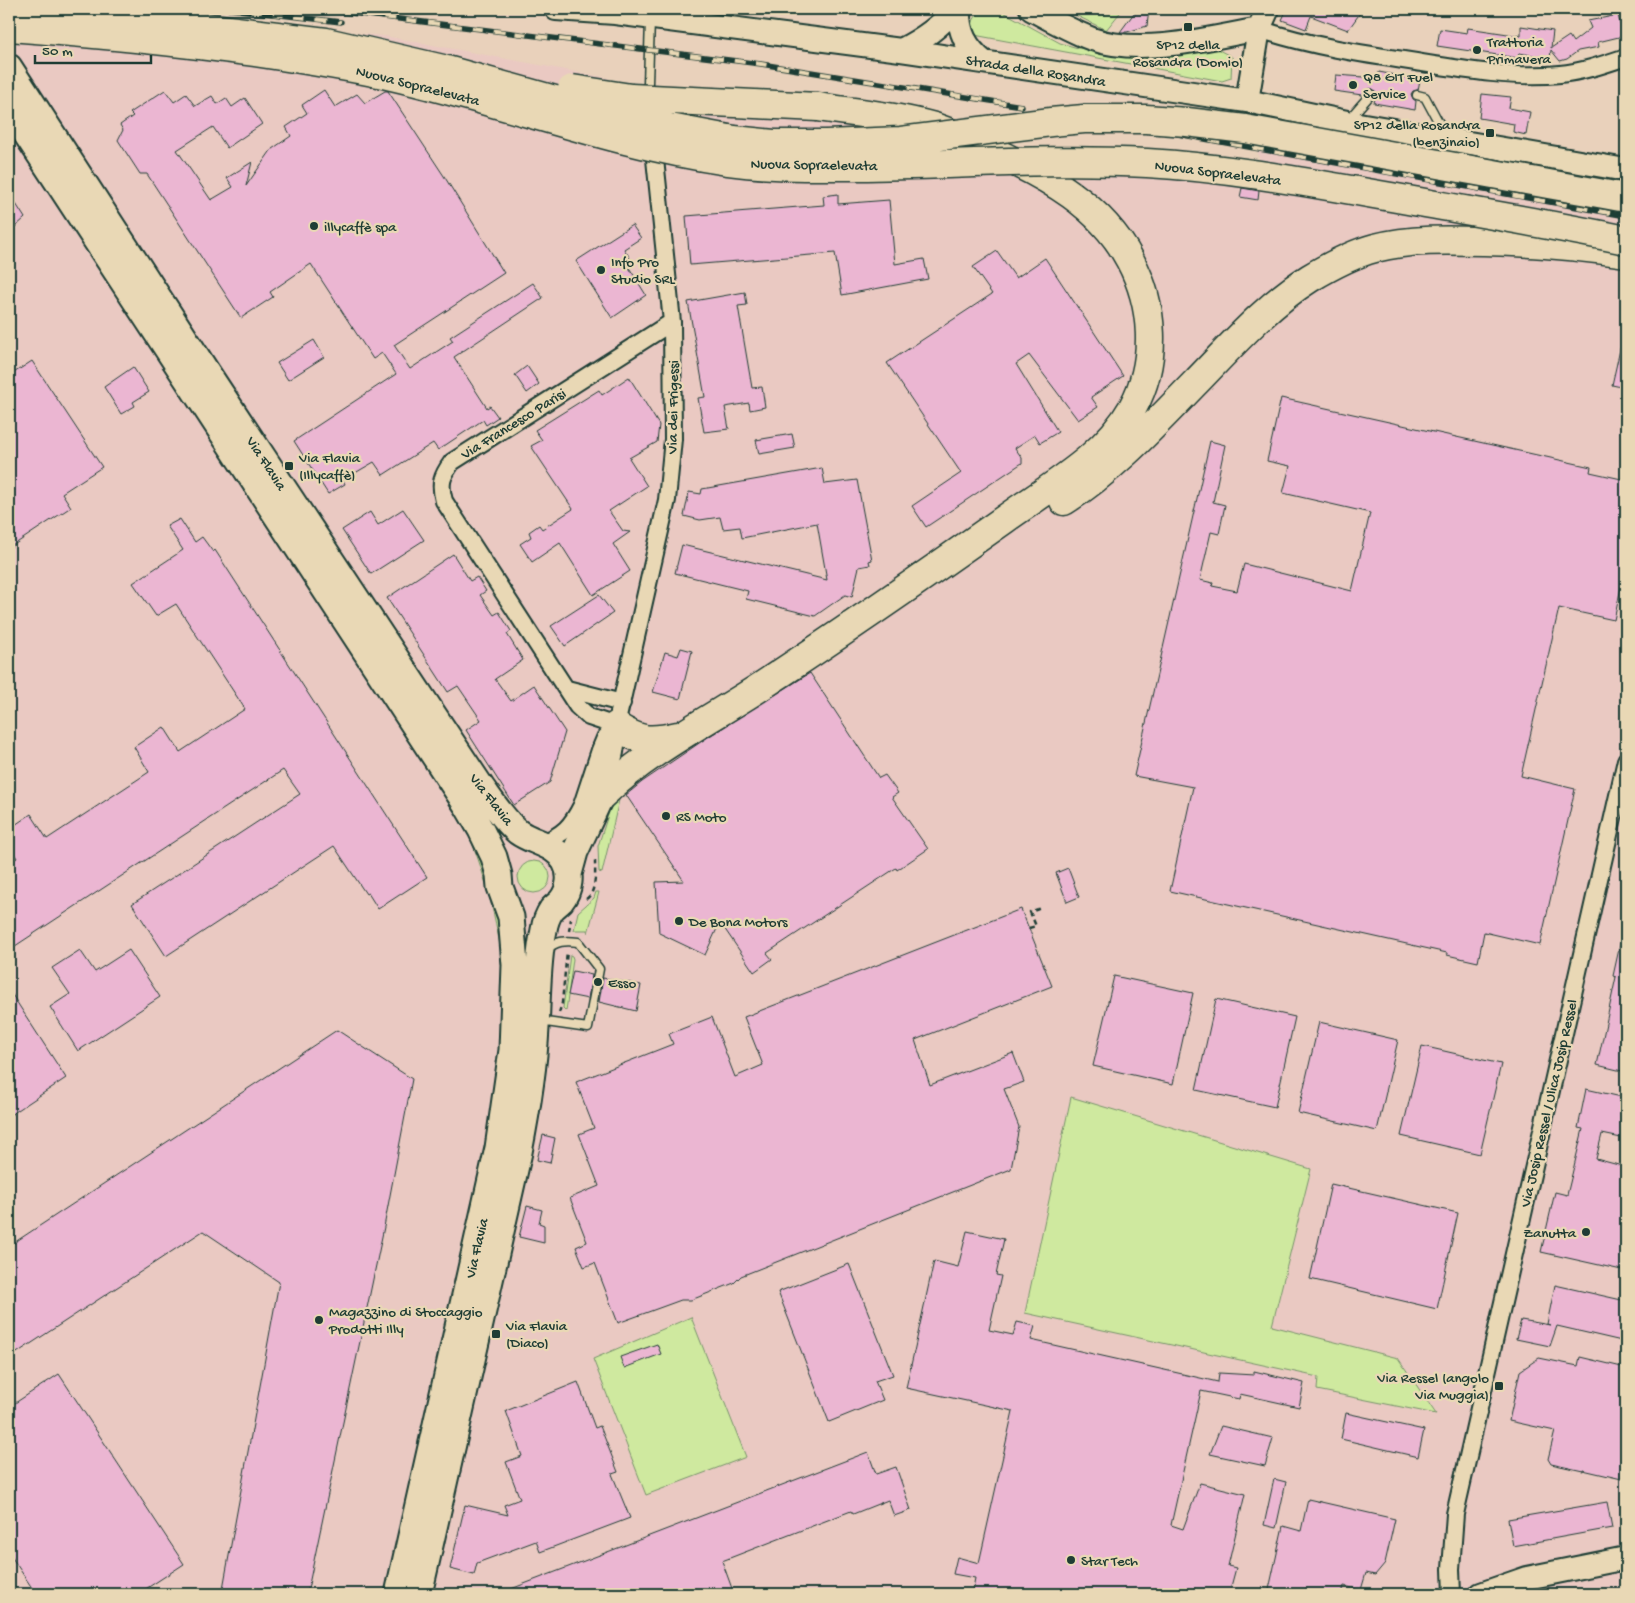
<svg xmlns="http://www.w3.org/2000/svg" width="1635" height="1603" viewBox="0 0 1635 1603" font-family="'Gochi Hand',sans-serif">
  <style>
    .built { fill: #eac9c2 }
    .green { fill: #cfe99f; stroke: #77936a }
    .building { fill: #ebb6d2; stroke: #1f3d34 }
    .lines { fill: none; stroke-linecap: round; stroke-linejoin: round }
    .lane-casing { stroke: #1f3d34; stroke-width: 11 }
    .street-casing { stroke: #1f3d34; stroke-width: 20 }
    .secondary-casing { stroke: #1f3d34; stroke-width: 26 }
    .primary-casing { stroke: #1f3d34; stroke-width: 29 }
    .highway-casing { stroke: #1f3d34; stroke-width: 31 }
    .path { stroke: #1f3d34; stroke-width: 2.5; stroke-dasharray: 5 4; stroke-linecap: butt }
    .lane { stroke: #e9d8b5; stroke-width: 8 }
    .street { stroke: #e9d8b5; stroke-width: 16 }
    .secondary { stroke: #e9d8b5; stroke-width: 22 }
    .primary { stroke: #e9d8b5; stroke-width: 25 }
    .highway { stroke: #e9d8b5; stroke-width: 28 }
    .rail-casing { stroke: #1f3d34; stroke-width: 5.5 }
    .rail { stroke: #e9d8b5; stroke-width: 4; stroke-dasharray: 11; stroke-linecap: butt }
    .highway-bridge-casing { stroke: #1f3d34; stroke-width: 31; stroke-linecap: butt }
    .highway-bridge { stroke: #e9d8b5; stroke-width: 28 }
    .poi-dot { fill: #1f3d34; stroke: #e9d8b5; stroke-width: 2 }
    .labels { text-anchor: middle; stroke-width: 4.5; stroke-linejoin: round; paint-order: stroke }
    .poi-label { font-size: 15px; fill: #1f3d34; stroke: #e9d8b5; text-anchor: start }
    .street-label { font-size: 15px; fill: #1f3d34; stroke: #e9d8b5 }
  </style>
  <rect width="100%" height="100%" fill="#e9d1bb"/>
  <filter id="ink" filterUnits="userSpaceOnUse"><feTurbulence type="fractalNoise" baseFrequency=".02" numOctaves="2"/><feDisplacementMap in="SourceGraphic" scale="10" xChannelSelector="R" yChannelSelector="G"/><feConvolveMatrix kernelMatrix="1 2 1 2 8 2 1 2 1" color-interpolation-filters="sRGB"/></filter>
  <g filter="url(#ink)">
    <path class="built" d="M 9,9 L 328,31 L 385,36 L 608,78 L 611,86 L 660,86 L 912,130 L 1038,151 L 1264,183 L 1251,119 L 1626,182 L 1626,1594 L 9,1594 Z"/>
    <path class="green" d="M 983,9 L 998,9 L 1060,43 L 1078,48 L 1134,56 L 1217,49 L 1232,57 L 1231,78 L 1222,81 L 974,35 C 970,23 973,18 983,9 Z
      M 1063,9 L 1123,9 L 1106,30 Z
      M 607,798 L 619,800 L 602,873 L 599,872 L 598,846 L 609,812 L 602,809 Z
      M 460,816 L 471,829 L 501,915 L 503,961 C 494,911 483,862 460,816 Z
      M518 877a16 16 0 1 1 32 0a16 16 0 1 1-32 0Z
      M 596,892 L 599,892 L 588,933 L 587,930 L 574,930 L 578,912 L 594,898 Z
      M 570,955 L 572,956 L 573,959 L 566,1011 L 563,1008 Z
      M 1071,1097 L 1311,1169 L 1272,1326 L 1398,1358 L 1436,1414 L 1317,1390 L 1318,1377 L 1025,1313 Z
      M 691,1317 L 746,1457 L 646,1495 L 593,1359 Z"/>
    <path class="building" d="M 1137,9 L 1149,9 L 1147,26 L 1127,32 L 1120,32 Z
      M 1287,9 L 1363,9 L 1348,30 L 1311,16 L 1306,29 L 1282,20 Z
      M 1618,15 L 1623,36 L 1598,42 L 1599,47 L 1578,51 L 1567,59 L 1560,61 L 1551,50 L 1550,58 L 1519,53 L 1518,58 L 1437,46 L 1440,29 L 1467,33 L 1468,28 L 1521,36 L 1521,26 L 1553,31 L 1551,48 L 1569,36 L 1573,42 L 1591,28 L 1588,21 Z
      M 1379,72 L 1420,80 L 1418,90 L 1413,91 L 1411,94 L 1413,99 L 1416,101 L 1415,110 L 1374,103 L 1376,93 L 1373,89 L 1369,89 L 1362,95 L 1334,91 L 1336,75 L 1378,78 Z
      M 165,90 L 174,102 L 186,94 L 195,106 L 212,96 L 217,104 L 226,98 L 232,107 L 245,98 L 262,124 L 227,148 L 213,127 L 177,150 L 211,200 L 233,187 L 227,178 L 252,162 L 246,186 L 272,149 L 291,136 L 286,127 L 307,113 L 302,105 L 324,90 L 335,107 L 357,94 L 365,103 L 385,91 L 388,91 L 444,176 L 504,273 L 394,345 L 410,369 L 453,341 L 450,337 L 533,283 L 543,298 L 454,357 L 487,408 L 490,406 L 498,417 L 486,425 L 483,420 L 438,450 L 433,443 L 383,475 L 374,462 L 343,480 L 345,484 L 328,494 L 294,441 L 396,374 L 382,353 L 373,359 L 311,264 L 270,292 L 273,297 L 241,318 L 147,174 L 140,174 L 118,140 L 123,130 L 120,125 L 133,116 L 130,113 Z
      M 1482,94 L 1511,97 L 1509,108 L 1530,112 L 1526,135 L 1513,132 L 1514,124 L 1479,118 Z
      M 1242,188 L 1259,191 L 1258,200 L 1240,197 Z
      M 9,193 L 25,218 L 15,227 L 9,216 Z
      M 838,194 L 838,204 L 889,200 L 895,264 L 924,259 L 928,279 L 842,295 L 835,253 L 690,265 L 686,216 L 824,205 L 823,196 Z
      M 632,225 L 641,238 L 624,249 L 630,258 L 625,261 L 646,295 L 612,318 L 576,261 Z
      M 997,251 L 1016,278 L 1045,258 L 1123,376 L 1091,397 L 1098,407 L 1078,420 L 1029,355 L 1016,364 L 1058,432 L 1040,443 L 1035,435 L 1015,448 L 1022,458 L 1022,463 L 926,527 L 912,506 L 961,473 L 887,363 L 992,294 L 973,267 Z
      M 745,292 L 747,305 L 738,306 L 752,388 L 762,387 L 765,407 L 750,410 L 749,403 L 725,407 L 729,429 L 704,432 L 698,398 L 705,397 L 688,302 Z
      M 314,340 L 324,357 L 288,380 L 277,363 Z
      M 1621,345 L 1626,345 L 1626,388 L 1612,385 Z
      M 32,361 L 102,467 L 62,493 L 71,507 L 9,548 L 9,376 Z
      M 527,366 L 539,384 L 527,393 L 515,375 Z
      M 133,367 L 149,392 L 133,402 L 135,406 L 121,414 L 104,387 Z
      M 629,377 L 659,425 L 657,442 L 629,458 L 647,486 L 609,511 L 623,531 L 630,532 L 613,544 L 630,571 L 593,595 L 560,543 L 532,562 L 520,544 L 531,537 L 529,532 L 539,525 L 542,529 L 573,509 L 531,446 L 542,440 L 535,430 L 599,390 L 602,395 Z
      M 1281,398 L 1591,467 L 1590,472 L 1626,480 L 1626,564 L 1614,620 L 1559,608 L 1521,776 L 1575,789 L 1540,945 L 1484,932 L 1478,962 L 1447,955 L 1447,953 L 1170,891 L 1193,787 L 1134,776 L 1210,441 L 1225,445 L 1213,502 L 1225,505 L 1219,534 L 1211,532 L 1200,580 L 1213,583 L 1212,586 L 1237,591 L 1244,564 L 1352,591 L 1370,513 L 1283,493 L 1290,466 L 1267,461 Z
      M 792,434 L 795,448 L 759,454 L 756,440 Z
      M 822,468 L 825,484 L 857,480 L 872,560 L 869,561 L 870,565 L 859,567 L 852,597 L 845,595 L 815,616 L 746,599 L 748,591 L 675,573 L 682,545 L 827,580 L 817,523 L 742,538 L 740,527 L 723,529 L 720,517 L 700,520 L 684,516 L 689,492 L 701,494 L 702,489 Z
      M 403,509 L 424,540 L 371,574 L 342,530 L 370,512 L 378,525 Z
      M 180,519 L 195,542 L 202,537 L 213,552 L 215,550 L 427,877 L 378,909 L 368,893 L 366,894 L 334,846 L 166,956 L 132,904 L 300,794 L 283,770 L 9,950 L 9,863 L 17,858 L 9,846 L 9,829 L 31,814 L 47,839 L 149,772 L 134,747 L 164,727 L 180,752 L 245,709 L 176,604 L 156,616 L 133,583 L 183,550 L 167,526 Z
      M 453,554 L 470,581 L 477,577 L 486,591 L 480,595 L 494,615 L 499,612 L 511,631 L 507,634 L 523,660 L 495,679 L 511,701 L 534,685 L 565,732 L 550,782 L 514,805 L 466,730 L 481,720 L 458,686 L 448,692 L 387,598 Z
      M 599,595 L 613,613 L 565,646 L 551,626 Z
      M 681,648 L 692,651 L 680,699 L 653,692 L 665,652 L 678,656 Z
      M 810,673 L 879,778 L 885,775 L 898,793 L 892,797 L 928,849 L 897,870 L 896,868 L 767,953 L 772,959 L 754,972 L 720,922 L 705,955 L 659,933 L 656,882 L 684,881 L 626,795 L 642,782 L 711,735 Z
      M 1068,868 L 1079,897 L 1067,902 L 1056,873 Z
      M 1021,909 L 1052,986 L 915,1040 L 930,1085 L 1013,1053 L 1024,1082 L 1004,1089 L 1019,1127 L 1011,1169 L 741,1276 L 734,1283 L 691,1300 L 681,1300 L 618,1323 L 595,1263 L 584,1267 L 576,1247 L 587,1242 L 570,1198 L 599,1186 L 579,1134 L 594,1128 L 576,1082 L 673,1044 L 669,1034 L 712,1017 L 735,1077 L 763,1065 L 744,1017 Z
      M 1621,940 L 1626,940 L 1626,1072 L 1597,1065 L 1616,977 L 1613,976 Z
      M 80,950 L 95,972 L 129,950 L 160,997 L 78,1051 L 50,1007 L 70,994 L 52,968 Z
      M 573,971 L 592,975 L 588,999 L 568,995 Z
      M 1114,976 L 1193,993 L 1173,1084 L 1093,1066 Z
      M 603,978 L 641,985 L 636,1011 L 599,1002 Z
      M 9,990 L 66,1078 L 9,1116 Z
      M 1216,999 L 1295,1017 L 1275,1107 L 1196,1090 Z
      M 1319,1022 L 1398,1040 L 1377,1131 L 1298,1113 Z
      M 337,1030 L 412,1079 L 384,1227 L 307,1594 L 222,1594 L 279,1282 L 203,1231 L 9,1358 L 9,1246 Z
      M 1422,1046 L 1501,1064 L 1480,1154 L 1401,1136 Z
      M 1586,1089 L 1626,1098 L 1626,1139 L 1602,1134 L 1596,1159 L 1626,1167 L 1626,1271 L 1541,1252 L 1555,1192 L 1567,1195 L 1583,1129 L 1578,1128 Z
      M 543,1135 L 555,1138 L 550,1163 L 537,1160 Z
      M 1331,1184 L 1458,1213 L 1437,1309 L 1310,1279 Z
      M 527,1206 L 542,1210 L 539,1223 L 544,1225 L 544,1243 L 519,1237 Z
      M 967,1231 L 1004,1239 L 996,1275 L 1001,1276 L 989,1330 L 1013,1335 L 1017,1322 L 1035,1326 L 1031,1340 L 1218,1382 L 1219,1373 L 1254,1375 L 1254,1371 L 1304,1383 L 1299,1407 L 1240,1394 L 1239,1399 L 1201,1391 L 1171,1525 L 1183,1529 L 1200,1483 L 1245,1494 L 1228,1566 L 1236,1568 L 1229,1594 L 972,1594 L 975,1578 L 953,1574 L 957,1557 L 979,1563 L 1013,1411 L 906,1388 L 934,1261 L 958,1267 Z
      M 849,1264 L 893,1375 L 875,1381 L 883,1400 L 829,1422 L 778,1292 Z
      M 1555,1285 L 1626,1301 L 1626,1342 L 1557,1326 L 1550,1346 L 1516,1339 L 1521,1320 L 1550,1325 L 1547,1324 Z
      M 657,1344 L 661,1354 L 624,1368 L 620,1357 Z
      M 1580,1357 L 1626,1368 L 1626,1480 L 1583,1470 L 1583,1471 L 1551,1464 L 1548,1459 L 1555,1431 L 1509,1421 L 1520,1371 L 1539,1358 L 1578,1366 Z
      M 59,1374 L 184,1564 L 138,1594 L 36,1594 L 9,1553 L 9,1407 Z
      M 578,1382 L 595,1428 L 600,1426 L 618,1472 L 612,1474 L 630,1518 L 540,1552 L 536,1541 L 477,1563 L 474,1575 L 450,1569 L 465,1505 L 508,1515 L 504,1505 L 520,1499 L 506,1462 L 522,1456 L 506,1411 Z
      M 1346,1413 L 1424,1430 L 1418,1457 L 1341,1439 Z
      M 1221,1426 L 1273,1438 L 1265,1466 L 1210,1454 Z
      M 868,1452 L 876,1474 L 896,1467 L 911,1510 L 894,1516 L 888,1500 L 853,1514 L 851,1511 L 722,1561 L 734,1594 L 498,1594 Z
      M 1274,1479 L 1286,1482 L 1276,1528 L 1264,1525 Z
      M 1308,1499 L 1395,1519 L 1385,1563 L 1375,1575 L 1366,1573 L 1361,1590 L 1344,1586 L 1342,1594 L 1268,1594 L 1283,1526 L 1301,1531 Z
      M 1607,1502 L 1612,1528 L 1513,1546 L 1508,1519 Z"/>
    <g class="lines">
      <g class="lane-casing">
        <path id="lane" d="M 648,83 L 650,20
          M 1417,95 L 1425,97 L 1446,136
          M 1349,119 L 1371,94
          M 539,1021 L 588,1028 L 599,969 L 578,942 C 565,940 556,941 546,950"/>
      </g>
      <g class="street-casing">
        <path id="street" d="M 1259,29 C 1310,46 1363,54 1416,62 C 1459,69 1516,79 1560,74 C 1582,72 1605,64 1626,57
          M 567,689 L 622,703
          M 616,726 L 589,717 L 577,706 L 444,501 C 439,483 442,476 452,462 L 672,322
          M 604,788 C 611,766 619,750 616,726 L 667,500 L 673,439 L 672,322 L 653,140
          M 541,844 C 564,834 571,827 582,805 L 600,750 L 605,738 L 616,726
          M 1452,1594 L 1451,1569 L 1455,1514 L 1626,760"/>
      </g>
      <g class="secondary-casing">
        <path id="secondary" d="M 556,9 L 615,13 L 901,50 L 1247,101 L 1347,122 L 1626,170
          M 959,9 C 958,32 966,47 984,62
          M 1031,9 C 1051,20 1071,31 1092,39 C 1140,56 1211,38 1259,29
          M 901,50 C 923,39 940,27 955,9
          M 1247,101 L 1259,29 L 1268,9
          M 1481,1594 L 1527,1578 L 1626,1558"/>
      </g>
      <g class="primary-casing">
        <path id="primary" d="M 9,67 L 210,377 L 482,788 C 493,803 504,820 518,832 C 533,843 556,844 565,862 C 572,874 570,890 561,901 C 558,904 555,906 552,909 C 548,915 545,922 544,930 C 537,962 538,995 536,1028 C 534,1070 527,1111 519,1152 L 419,1594
          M 9,108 L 467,806 L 481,830 L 494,857 L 499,875 L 500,887 L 511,917 L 515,965 L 512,1050 L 498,1148 L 398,1594
          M 569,874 L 575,852 L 601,796"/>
      </g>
      <g class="highway-casing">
        <path id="highway" d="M 1064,501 C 1113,470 1156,423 1196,382 C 1231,346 1267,305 1310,278 C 1330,266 1352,254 1375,248 C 1411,239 1447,240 1484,241 C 1532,242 1579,246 1626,253
          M 616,726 C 641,742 650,742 678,736
          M 601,796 C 647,752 704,723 757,689 C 841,634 923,577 1005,519 C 1051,486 1105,457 1133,407 C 1158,361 1154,305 1130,260 C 1102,206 1047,176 994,152 C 975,143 954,134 934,127 C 896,116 856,113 818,107"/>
      </g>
      <path class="path" d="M 586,899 C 597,892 595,872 595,860
        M 1029,928 L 1036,926 L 1030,912 L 1041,908
        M 569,931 L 571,919
        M 559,1013 L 562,1003 L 567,951"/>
      <use href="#lane" class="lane"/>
      <use href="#street" class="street"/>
      <use href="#secondary" class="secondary"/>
      <use href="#primary" class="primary"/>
      <use href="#highway" class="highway"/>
      <g class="rail-casing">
        <path id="rail" d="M 229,9 L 341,22
          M 319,9 L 761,64 L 1022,106
          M 288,10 L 315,9
          M 1123,124 L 1626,216"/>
      </g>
      <use href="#rail" class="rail"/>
      <g class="highway-bridge-casing">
        <path id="highway-bridge" d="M 21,9 L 139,19 L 326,42 L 443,69 L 627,120 L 734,140 L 774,144 L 826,144 L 901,141 L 1051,122 L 1084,119 L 1146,119 L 1187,122 L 1245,129 L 1626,198
          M 9,27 C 91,33 173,41 254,52 C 301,59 347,66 392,76 C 505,102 612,144 727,161 C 770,167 815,166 859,166 C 955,165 1051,158 1147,163 C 1234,168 1321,185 1408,200 C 1480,213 1554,225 1626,240
          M 572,89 L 631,98 L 818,107"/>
      </g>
      <use href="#highway-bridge" class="highway-bridge"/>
    </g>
  </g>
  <g class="poi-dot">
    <rect x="1183" y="22" width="10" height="10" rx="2.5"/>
    <circle cx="1477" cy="50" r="5"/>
    <circle cx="1353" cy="85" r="5"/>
    <rect x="1485" y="128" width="10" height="10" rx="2.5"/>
    <circle cx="314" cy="226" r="5"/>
    <circle cx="601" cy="270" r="5"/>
    <rect x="284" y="461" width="10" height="10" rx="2.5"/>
    <circle cx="666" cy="816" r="5"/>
    <circle cx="679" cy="921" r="5"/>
    <circle cx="598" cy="982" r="5"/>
    <circle cx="1586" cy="1232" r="5"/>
    <circle cx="319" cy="1320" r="5"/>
    <rect x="491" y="1329" width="10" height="10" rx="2.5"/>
    <rect x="1494" y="1381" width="10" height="10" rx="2.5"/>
    <circle cx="1071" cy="1560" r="5"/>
  </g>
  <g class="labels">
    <g class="poi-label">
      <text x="1487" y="46">Trattoria<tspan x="1487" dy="17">Primavera</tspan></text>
      <text x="1188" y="49" text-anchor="middle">SP12 della<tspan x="1188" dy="17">Rosandra (Domio)</tspan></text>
      <text x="1363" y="81">Q8 GIT Fuel<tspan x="1363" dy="17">Service</tspan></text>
      <text x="1480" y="129" text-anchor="end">SP12 della Rosandra<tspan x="1480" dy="17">(benzinaio)</tspan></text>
      <text x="324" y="231">illycaffè spa</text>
      <text x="611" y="266">Info Pro<tspan x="611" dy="17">Studio SRL</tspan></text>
      <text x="299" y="462">Via Flavia<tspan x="299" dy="17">(Illycaffè)</tspan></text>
      <text x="676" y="821">RS Moto</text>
      <text x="689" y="926">De Bona Motors</text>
      <text x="608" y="987">Esso</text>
      <text x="1576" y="1237" text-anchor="end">Zanutta</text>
      <text x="329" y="1316">Magazzino di Stoccaggio<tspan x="329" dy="17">Prodotti Illy</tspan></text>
      <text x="506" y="1330">Via Flavia<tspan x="506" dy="17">(Diaco)</tspan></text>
      <text x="1489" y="1382" text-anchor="end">Via Ressel (angolo<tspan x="1489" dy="17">Via Muggia)</tspan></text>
      <text x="1081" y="1565">Star Tech</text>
    </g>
    <g class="street-label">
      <text transform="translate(1036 70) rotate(9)" y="5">Strada della Rosandra</text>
      <text transform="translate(418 85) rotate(14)" y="5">Nuova Sopraelevata</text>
      <text transform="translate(814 164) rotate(1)" y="5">Nuova Sopraelevata</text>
      <text transform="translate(1218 172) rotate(7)" y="5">Nuova Sopraelevata</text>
      <text transform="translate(672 407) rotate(-89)" y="5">Via dei Frigessi</text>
      <text transform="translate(513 423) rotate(-32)" y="5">Via Francesco Parisi</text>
      <text transform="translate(267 463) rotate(57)" y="5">Via Flavia</text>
      <text transform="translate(492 799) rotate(52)" y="5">Via Flavia</text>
      <text transform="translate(1548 1103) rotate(-77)" y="5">Via Josip Ressel / Ulica Josip Ressel</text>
      <text transform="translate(476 1248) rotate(-77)" y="5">Via Flavia</text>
    </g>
  </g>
  <rect width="1635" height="1603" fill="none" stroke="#e9d8b5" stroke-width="30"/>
  <rect x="15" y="15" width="1605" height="1573" fill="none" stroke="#1f3d34" stroke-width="2" filter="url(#ink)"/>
  <path d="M35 55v8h116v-8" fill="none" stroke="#1f3d34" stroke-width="2.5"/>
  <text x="42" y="55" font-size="15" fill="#1f3d34" stroke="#e9d8b5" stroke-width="4" paint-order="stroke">50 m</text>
</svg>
